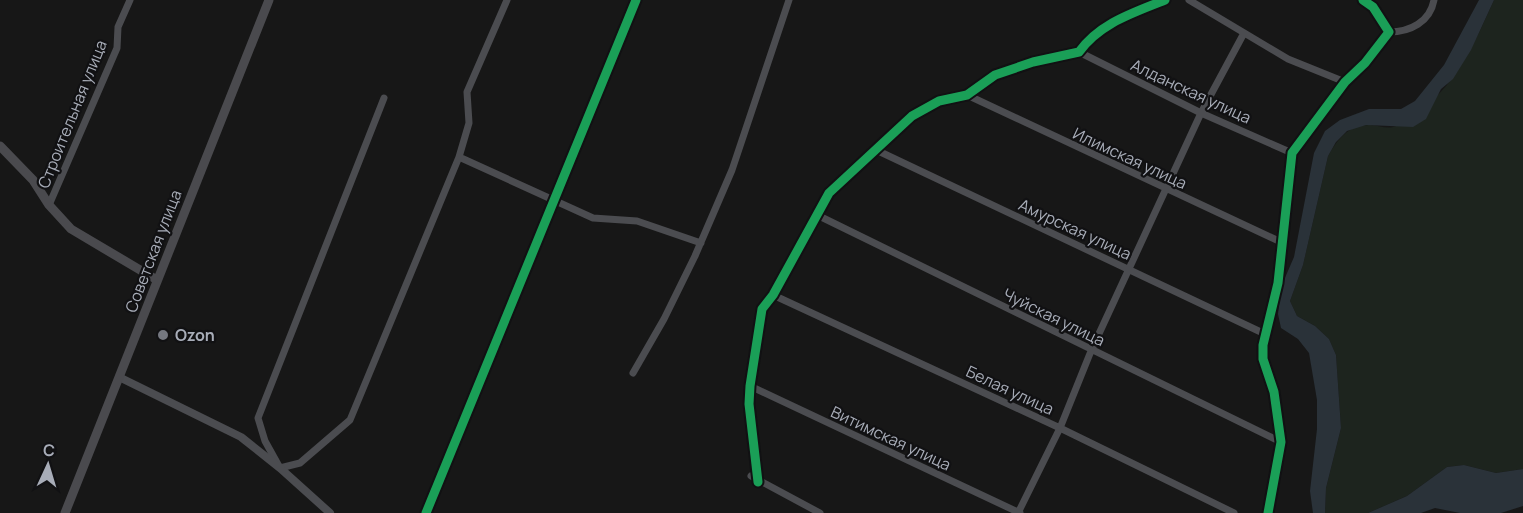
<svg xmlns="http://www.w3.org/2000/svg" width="1523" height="513" viewBox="0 0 1523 513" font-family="Manrope,sans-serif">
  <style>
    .green { fill: #1d241e }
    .water { fill: #2a3239 }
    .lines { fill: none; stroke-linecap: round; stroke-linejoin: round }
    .minor { stroke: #4b4c50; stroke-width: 7 }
    .tertiary { stroke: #4b4c50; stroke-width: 8 }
    .secondary { stroke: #4a4a4e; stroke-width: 9 }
    .cycleway-casing { stroke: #111113; stroke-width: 13 }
    .cycleway { stroke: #1a9f57; stroke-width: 9 }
    .poi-dot { fill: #757880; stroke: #111113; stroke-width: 2 }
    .labels { text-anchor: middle; stroke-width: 4.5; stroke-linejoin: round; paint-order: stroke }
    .street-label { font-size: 16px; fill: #a8adb8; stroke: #111113 }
    .poi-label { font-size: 16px; font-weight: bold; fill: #a8adb8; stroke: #111113; text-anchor: start }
  </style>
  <rect width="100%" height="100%" fill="#171717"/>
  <path class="green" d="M 1494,0 L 1523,0 L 1523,469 L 1496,473 L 1464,465 L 1447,467 L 1407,496 L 1368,513 L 1325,513 L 1326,488 L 1341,428 L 1336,355 L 1329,339 L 1315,326 L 1297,316 L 1290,301 L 1303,265 L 1328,156 C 1337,140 1349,124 1370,125 C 1377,125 1386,129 1393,127 C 1399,126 1407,119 1413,115 C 1455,89 1474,44 1494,0 Z"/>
  <path class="water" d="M 1479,0 L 1494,0 L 1471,50 L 1453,79 L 1441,89 L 1426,119 L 1413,127 L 1366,125 L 1347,131 L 1336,142 L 1328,156 L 1303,265 L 1290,301 L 1297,316 L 1315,326 L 1329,339 L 1336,355 L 1341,428 L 1326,488 L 1325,513 L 1313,513 L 1310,491 L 1317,429 L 1317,400 L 1309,353 L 1298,339 L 1281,328 L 1278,314 L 1281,287 L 1294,257 L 1314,153 L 1325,131 L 1340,120 L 1369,109 L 1401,109 L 1415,101 L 1444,65 Z
    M 1464,465 L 1496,473 L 1523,469 L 1523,506 L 1501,513 L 1460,513 L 1435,508 L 1421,513 L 1368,513 L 1407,496 L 1447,467 Z"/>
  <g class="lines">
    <path class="minor" d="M 1189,0 L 1288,59 L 1345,82
      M 1389,32 C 1410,32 1430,22 1434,0
      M 1079,52 L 1201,113 L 1292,153
      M 967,95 L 1283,243
      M 384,98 L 258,418 L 265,441 L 280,468 L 300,463 L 350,420 L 459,157 L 469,123 L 467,92 L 507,0
      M 874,149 L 1265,334
      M 459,157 L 593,218 L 637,221 L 701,243
      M 49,205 L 117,48 L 118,27 L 130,0
      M 815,214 L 1281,442
      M 773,295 L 1060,428 L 1234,513
      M 633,373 L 664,319 L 695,256 L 732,170 L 789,0
      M 750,386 L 1020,513
      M 751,476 L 820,513
      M 758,482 L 749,404 L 750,386 L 762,309 L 773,295 L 829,193 L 912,116 L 939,101 L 967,95 L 995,75 L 1033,62 L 1079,52 C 1100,23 1133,13 1165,0
      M 426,513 L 636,0
      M 1018,513 L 1060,428 L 1091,351 L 1201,113 L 1244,33
      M 1268,513 L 1281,442 L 1274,392 L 1263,359 L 1263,345 L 1278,283 L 1292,153 L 1345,82 L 1365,63 L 1389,32 L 1373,7 L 1363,0"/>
    <path class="tertiary" d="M 121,378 L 241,437 L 280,468 L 330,513"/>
    <path class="secondary" d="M 0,146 L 33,180 L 49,205 L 71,229 L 157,280
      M 65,513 L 269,0"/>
    <g class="cycleway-casing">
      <path id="cycleway" d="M 758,482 L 749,404 L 750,386 L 762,309 L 773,295 L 829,193 L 912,116 L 939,101 L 967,95 L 995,75 L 1033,62 L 1079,52 C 1100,23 1133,13 1165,0
        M 426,513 L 636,0
        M 1268,513 L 1281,442 L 1274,392 L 1263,359 L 1263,345 L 1278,283 L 1292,153 L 1345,82 L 1365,63 L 1389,32 L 1373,7 L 1363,0"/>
    </g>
    <use href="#cycleway" class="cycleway"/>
  </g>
  <circle class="poi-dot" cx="163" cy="335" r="6"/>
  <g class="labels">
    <g class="street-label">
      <text transform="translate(1191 91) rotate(25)" y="6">Алданская улица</text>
      <text transform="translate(72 114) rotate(-68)" y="6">Строительная улица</text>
      <text transform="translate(1130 158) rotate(25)" y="6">Илимская улица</text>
      <text transform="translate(1075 229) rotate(25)" y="6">Амурская улица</text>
      <text transform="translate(153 251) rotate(-69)" y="6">Советская улица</text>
      <text transform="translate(1054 317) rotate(26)" y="6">Чуйская улица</text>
      <text transform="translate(1010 390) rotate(25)" y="6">Белая улица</text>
      <text transform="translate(891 438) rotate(25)" y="6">Витимская улица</text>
    </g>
    <g class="poi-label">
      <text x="175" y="341">Ozon</text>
    </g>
  </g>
  <g transform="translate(48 465) rotate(4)" stroke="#111113" stroke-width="4.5" paint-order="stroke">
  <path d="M0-4.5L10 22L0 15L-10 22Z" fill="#a8adb8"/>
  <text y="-9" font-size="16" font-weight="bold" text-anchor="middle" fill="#a8adb8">С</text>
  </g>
</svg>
